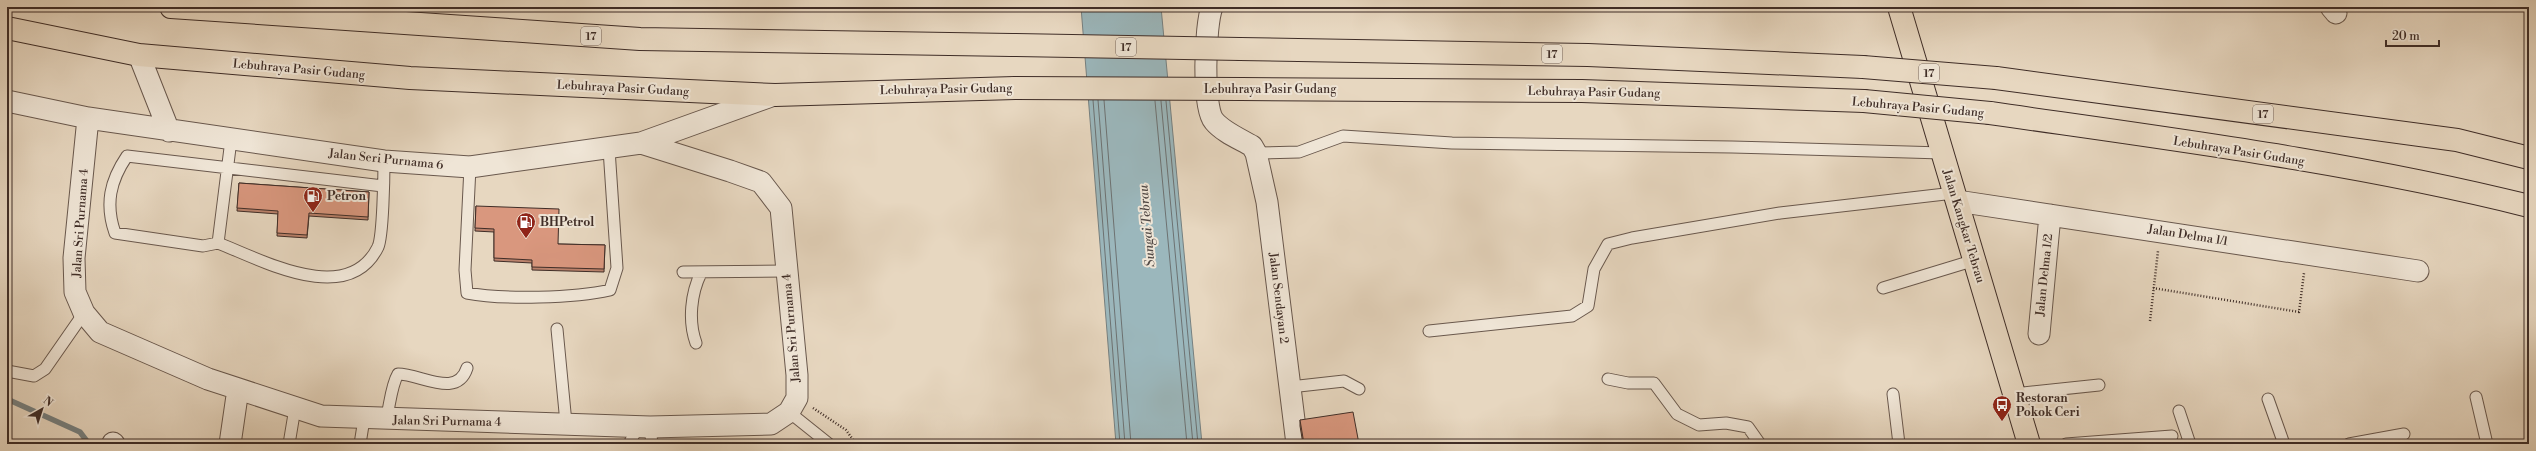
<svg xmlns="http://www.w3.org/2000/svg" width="2536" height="451" viewBox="0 0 2536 451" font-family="'Libre Bodoni',serif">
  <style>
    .water { fill: #9bb7bc; stroke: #768080 }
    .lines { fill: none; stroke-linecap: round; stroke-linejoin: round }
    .shore { stroke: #6d7272; stroke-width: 1 }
    .stream { stroke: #768080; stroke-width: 5.5 }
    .service-casing { stroke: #69584d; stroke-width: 13 }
    .minor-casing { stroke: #69584d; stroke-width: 23 }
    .primary-casing { stroke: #3f2d27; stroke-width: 24 }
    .trunk-casing { stroke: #3f2d27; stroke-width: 24 }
    .path { stroke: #3f2d27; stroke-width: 2.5; stroke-dasharray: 1 2; stroke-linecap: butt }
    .service { stroke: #efe5d6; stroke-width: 11 }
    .minor { stroke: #efe5d6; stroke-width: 21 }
    .primary { stroke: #e7d7c0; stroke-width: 22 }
    .trunk { stroke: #e7d7c0; stroke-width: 22 }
    .trunk-bridge-casing { stroke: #3f2d27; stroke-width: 24; stroke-linecap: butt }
    .trunk-bridge { stroke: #e7d7c0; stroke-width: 22 }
    .wall { fill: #bb826c; stroke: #3f2d27 }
    .building { fill: #d9977e; stroke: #3f2d27 }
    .labels { text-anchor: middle; stroke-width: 4; stroke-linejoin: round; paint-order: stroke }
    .shield { fill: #efe5d6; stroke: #74645c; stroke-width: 1 }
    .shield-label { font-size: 11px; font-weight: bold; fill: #3f2d27 }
    .street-label { font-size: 12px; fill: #3f2d27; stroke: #efe5d6 }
    .poi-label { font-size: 12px; font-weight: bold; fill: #3f2d27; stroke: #efe5d6; text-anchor: start }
    .water-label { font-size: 13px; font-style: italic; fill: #514945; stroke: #efe5d6 }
  </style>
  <rect width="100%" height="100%" fill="#e7d7c0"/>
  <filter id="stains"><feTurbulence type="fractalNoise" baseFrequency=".005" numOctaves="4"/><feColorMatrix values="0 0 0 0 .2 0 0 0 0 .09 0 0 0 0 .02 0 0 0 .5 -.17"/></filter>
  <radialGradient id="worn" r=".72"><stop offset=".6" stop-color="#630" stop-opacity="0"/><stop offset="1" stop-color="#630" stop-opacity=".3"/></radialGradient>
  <path class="water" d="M 1081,7 L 1161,7 L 1202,444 L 1116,444 Z"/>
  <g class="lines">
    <path class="shore" d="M 1093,100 L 1120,444
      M 1098,100 L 1125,444
      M 1104,100 L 1131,444
      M 1155,101 L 1187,444
      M 1161,101 L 1193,444
      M 1166,101 L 1198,444"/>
    <path class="stream" d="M 7,399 L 80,432 L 89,444"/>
    <g class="service-casing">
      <path id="service" d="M 231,140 L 218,243 L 203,246 L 115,233 C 105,204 110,181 127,156 L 383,186
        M 1256,153 L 1299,152 L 1343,136 L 1452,143 L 1732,147 L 1942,153
        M 470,167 L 465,270 L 467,293 C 503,300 575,298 610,290 L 617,268 L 609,149
        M 218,243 C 262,260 348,308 378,247 C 383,236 384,176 384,161
        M 683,272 L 786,271
        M 1883,288 L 1975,260
        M 557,329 L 566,423
        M 1429,331 L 1572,316 L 1588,306 L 1594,269 L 1608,244 L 1632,238 L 1780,213 L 1954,193
        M 696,343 C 688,321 691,293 701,273
        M 7,371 L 34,376 L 45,369 L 84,313
        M 1608,379 L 1628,383 L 1654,383 L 1677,414 L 1699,425 L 1726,423 L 1748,427 L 1760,444
        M 1290,387 L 1344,381 L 1359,389
        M 1893,394 L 1899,444
        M 2014,394 L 2099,385
        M 2476,397 L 2487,444
        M 2268,399 L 2284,444
        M 2179,411 L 2190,444
        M 789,412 L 829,444
        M 386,420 C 390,405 391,386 398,374 C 421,374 457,399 467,368
        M 650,427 L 652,444
        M 289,444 L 295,408
        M 360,444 L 364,419
        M 629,444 L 638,427
        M 2066,444 L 2172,436
        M 2349,444 L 2404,434"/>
    </g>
    <g class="minor-casing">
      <path id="minor" d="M 1212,7 C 1205,25 1202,107 1214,121 C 1223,132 1240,139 1252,146 L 1256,153 L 1267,202 L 1297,444
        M 2331,7 L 2336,13
        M 139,55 L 169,131
        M 7,101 L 88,118 L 384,161 L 470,167 L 641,143 L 730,171 L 761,182 L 781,208 L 797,375 L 797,398 L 789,412 L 771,424 L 650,427 L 321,416 L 208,379 L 100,332 L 84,313 L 75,292 L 74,258 L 88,118
        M 641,143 L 774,95
        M 1957,201 L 2418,271
        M 2039,334 L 2050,215
        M 113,443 L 114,444
        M 230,444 L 238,389"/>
    </g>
    <g class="primary-casing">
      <path id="primary" d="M 1899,7 L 2029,444"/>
    </g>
    <g class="trunk-casing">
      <path id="trunk" d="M 171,7 L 640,39 L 1012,45
        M 7,28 L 139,55 L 410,78 L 775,95 L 1015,88
        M 1240,49 L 1588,55 L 1863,67
        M 1996,78 L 2457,140 L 2529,158
        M 1241,89 L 1582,91 L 1864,101
        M 1990,113 C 2170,139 2353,162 2529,206"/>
    </g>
    <path class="path" d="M 2153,288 L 2299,312 L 2304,273
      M 2150,321 L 2158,251
      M 813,408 L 846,430 L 856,444"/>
    <use href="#service" class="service"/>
    <use href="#minor" class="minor"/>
    <use href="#primary" class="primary"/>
    <use href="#trunk" class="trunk"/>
    <g class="trunk-bridge-casing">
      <path id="trunk-bridge" d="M 1012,45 L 1240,49
        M 1863,67 L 1996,78
        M 1015,88 L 1241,89
        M 1864,101 L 1990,113"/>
    </g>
    <use href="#trunk-bridge" class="trunk-bridge"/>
  </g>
  <path class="wall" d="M 239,183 L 369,192 L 368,220 L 309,216 L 307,238 L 277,236 L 278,214 L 237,211 Z
    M 476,206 L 558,244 L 605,245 L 604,272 L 532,270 L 532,263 L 494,261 L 494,232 L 475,231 Z
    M 1300,420 L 1359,444 L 1303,444 L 1300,426 Z"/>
  <path class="building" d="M 239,183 L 369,192 L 368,217 L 309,213 L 307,235 L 277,233 L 278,211 L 237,208 Z
    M 476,206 L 559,209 L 558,244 L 605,245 L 604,269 L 532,267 L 532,260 L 494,258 L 494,229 L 475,228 Z
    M 1353,412 L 1359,444 L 1315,444 L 1315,442 L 1304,444 L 1300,420 Z"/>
  <defs>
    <g id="fuel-pin" transform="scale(1)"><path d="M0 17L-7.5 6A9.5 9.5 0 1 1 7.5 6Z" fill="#8f2418" stroke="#efe5d6"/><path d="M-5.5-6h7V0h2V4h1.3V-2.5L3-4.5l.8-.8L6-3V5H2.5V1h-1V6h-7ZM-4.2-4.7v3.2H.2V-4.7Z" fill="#fff"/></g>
    <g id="bus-pin" transform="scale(1)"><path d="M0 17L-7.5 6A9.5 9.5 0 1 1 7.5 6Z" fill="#8f2418" stroke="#efe5d6"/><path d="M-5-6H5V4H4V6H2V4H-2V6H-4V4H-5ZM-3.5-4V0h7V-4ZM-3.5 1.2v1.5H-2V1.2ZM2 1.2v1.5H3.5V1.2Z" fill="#fff"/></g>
  </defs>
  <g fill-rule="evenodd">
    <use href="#fuel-pin" x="313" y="196"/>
    <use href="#fuel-pin" x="526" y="222"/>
    <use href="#bus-pin" x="2002" y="405"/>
  </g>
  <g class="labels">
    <g class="shield">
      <rect x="581" y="27" width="20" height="18" rx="3"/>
      <rect x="1116" y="38" width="20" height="18" rx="3"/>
      <rect x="1542" y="45" width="20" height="18" rx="3"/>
      <rect x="1919" y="64" width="20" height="18" rx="3"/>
      <rect x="2253" y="105" width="20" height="18" rx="3"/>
    </g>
    <g class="shield-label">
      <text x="591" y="40">17</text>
      <text x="1126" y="51">17</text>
      <text x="1552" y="58">17</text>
      <text x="1929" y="77">17</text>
      <text x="2263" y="118">17</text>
    </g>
    <g class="street-label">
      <text transform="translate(299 69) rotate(5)" y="4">Lebuhraya Pasir Gudang</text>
      <text transform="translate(623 88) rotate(3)" y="4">Lebuhraya Pasir Gudang</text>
      <text transform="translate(946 89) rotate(-1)" y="4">Lebuhraya Pasir Gudang</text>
      <text x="1270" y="93">Lebuhraya Pasir Gudang</text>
      <text transform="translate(1594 92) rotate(1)" y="4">Lebuhraya Pasir Gudang</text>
      <text transform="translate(1918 107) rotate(5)" y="4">Lebuhraya Pasir Gudang</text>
      <text transform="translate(2239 151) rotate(9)" y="4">Lebuhraya Pasir Gudang</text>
      <text transform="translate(386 159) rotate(6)" y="4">Jalan Seri Purnama 6</text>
      <text transform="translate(80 223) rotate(-86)" y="4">Jalan Sri Purnama 4</text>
      <text transform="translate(1964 226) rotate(73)" y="4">Jalan Kangkar Tebrau</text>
      <text transform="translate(2188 235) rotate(9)" y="4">Jalan Delma 1/1</text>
      <text transform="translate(2044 275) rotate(-84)" y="4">Jalan Delma 1/2</text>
      <text transform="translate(1279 298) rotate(83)" y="4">Jalan Sendayan 2</text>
      <text transform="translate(791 328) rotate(-95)" y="4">Jalan Sri Purnama 4</text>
      <text transform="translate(447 421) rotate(1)" y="4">Jalan Sri Purnama 4</text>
    </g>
    <g class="poi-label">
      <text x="327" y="200">Petron</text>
      <text x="540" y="226">BHPetrol</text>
      <text x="2016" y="402">Restoran<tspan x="2016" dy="14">Pokok Ceri</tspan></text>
    </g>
    <g class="water-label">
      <text transform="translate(1146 226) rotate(-95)" y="5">Sungai Tebrau</text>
    </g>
  </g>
  <rect width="2536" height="451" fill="none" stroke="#e7d7c0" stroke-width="24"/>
  <rect x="8" y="8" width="2520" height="435" fill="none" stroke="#3f2d27" stroke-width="2"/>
  <rect x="12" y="12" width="2512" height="427" fill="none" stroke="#3f2d27"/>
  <g transform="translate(42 409) rotate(39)" stroke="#efe5d6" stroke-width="3" paint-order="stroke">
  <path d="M0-3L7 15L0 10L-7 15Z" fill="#3f2d27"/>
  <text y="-6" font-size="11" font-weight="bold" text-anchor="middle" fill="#3f2d27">N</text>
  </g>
  <path d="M2386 40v6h53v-6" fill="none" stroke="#3f2d27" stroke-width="2"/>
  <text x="2392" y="40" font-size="12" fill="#3f2d27" stroke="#efe5d6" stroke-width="3" paint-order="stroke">20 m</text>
  <rect width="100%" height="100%" filter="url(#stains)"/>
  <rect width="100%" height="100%" fill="url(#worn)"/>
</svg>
